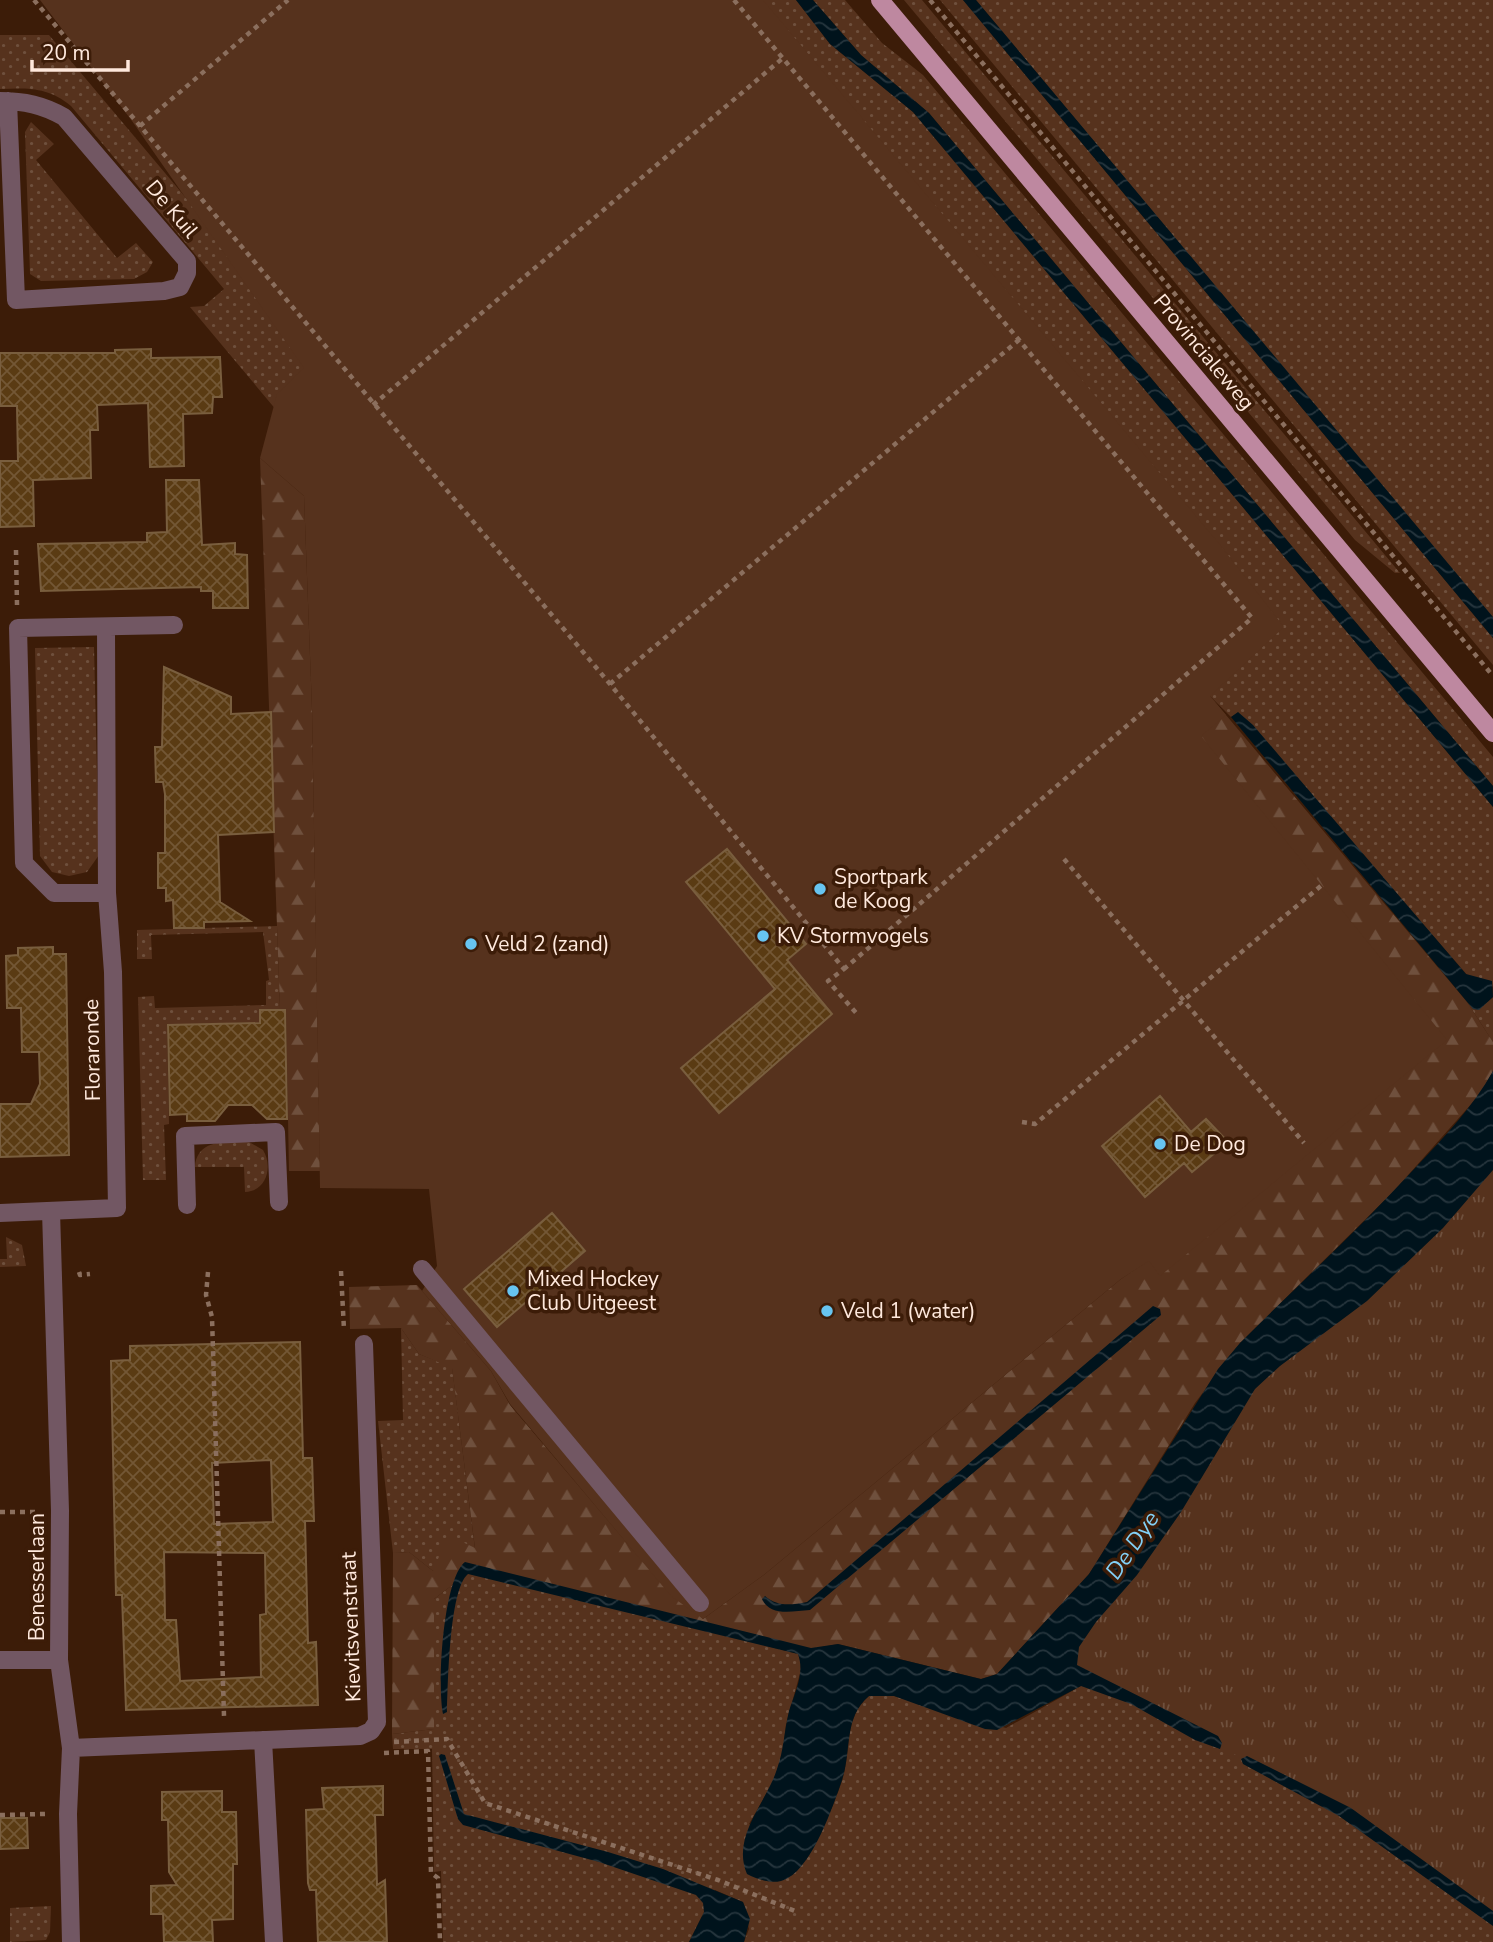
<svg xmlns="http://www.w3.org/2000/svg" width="1493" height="1942" viewBox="0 0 1493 1942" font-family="'Nunito Sans',sans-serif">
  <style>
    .grass { fill: url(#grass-dots) }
    .forest { fill: url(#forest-firs) }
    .park { fill: url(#park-tufts) }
    .pitch { fill: #56321d }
    .water { fill: url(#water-waves) }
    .building { fill: url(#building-cross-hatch); stroke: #795e3e; stroke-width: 2; fill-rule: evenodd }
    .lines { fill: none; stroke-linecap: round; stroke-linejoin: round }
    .path { stroke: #8b6f5e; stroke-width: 4.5; stroke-dasharray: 5 5; stroke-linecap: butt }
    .minor { stroke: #725763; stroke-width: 18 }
    .major { stroke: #be88a0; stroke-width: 18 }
    .poi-dot { fill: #67c4f0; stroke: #3c1c08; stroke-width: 2.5 }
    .labels { text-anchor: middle; stroke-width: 7; stroke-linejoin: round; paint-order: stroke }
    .street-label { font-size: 21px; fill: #ffe9dd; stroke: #3c1c08 }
    .poi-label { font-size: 21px; fill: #ffe9dd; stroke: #3c1c08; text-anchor: start }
    .water-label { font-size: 23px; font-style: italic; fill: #82d0f6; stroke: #3c1c08 }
  </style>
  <defs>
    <pattern id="grass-dots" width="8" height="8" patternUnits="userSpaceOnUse" patternTransform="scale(1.75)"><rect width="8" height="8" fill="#56321d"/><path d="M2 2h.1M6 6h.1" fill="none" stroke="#6f503d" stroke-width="1.8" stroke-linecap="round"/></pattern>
    <pattern id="forest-firs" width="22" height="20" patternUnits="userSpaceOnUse" patternTransform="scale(1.75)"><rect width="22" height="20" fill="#56321d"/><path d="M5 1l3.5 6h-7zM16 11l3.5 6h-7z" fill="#6f503d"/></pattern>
    <pattern id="park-tufts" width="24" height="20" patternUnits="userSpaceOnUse" patternTransform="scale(1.75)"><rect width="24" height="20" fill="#56321d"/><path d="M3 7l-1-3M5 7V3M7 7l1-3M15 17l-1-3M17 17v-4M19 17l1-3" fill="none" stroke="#6f503d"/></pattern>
    <pattern id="water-waves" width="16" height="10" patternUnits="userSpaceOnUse" patternTransform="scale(1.75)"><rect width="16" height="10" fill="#00131c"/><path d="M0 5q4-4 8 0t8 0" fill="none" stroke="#26353d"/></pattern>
    <pattern id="building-cross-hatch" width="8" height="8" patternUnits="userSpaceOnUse" patternTransform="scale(1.75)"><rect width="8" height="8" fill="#5a3b13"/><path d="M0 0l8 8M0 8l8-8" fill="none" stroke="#735735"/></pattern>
  </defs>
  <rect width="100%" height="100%" fill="#3c1c08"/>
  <path class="grass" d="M 738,0 L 796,0 L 830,44 L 913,112 L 1493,807 L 1493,987 L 1491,981 L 1469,977 L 1238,713 L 1231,717 L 1210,696 Z
    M 813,0 L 845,0 L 882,43 L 923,75 L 1493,757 L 1493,786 L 929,113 L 861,55 Z
    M 904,0 L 922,0 L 1400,573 L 1395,573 L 1355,540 Z
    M 940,0 L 963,0 L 1493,638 L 1493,665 Z
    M 976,0 L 1493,0 L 1493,619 Z
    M 0,35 L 49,35 L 561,644 L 304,496 L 298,436 L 190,307 L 204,306 L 224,289 L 71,106 C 48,87 28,88 0,89 Z
    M 31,122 L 54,144 L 36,160 L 117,258 L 136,243 L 153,262 L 147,272 L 134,279 L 41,281 L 30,274 L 25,132 Z
    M 94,647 L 99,855 L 87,872 L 69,876 L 52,872 L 40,856 L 35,648 Z
    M 277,926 L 280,1009 L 260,1010 L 259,1022 L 167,1025 L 169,1124 L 164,1125 L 166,1180 L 143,1180 L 138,997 L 154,996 L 155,1008 L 266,1005 L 266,981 L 269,980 L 263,932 L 151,935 L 152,959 L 137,959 L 137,930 Z
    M 1493,997 L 1493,1042 L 1467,1002 L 1473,1009 L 1478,1010 Z
    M 249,1142 L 263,1150 C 273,1166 267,1191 245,1192 L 244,1167 L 195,1167 C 197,1138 228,1142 249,1142 Z
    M 1493,1170 L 1493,1942 L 744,1942 L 749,1929 L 743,1902 L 715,1890 L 689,1942 L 443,1942 L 441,1871 L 434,1872 L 432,1749 L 393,1749 L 392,1734 L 434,1729 L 434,1599 L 472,1570 L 798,1654 L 802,1666 L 786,1724 L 782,1757 L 773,1782 L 749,1824 L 806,1860 C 820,1834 833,1808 842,1781 C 852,1751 843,1718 869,1696 L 894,1696 L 1006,1728 L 1081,1686 Z
    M 6,1237 L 22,1245 L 26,1266 L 0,1267 L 0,1259 L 7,1259 Z
    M 401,1328 L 419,1354 L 452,1367 L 475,1549 L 433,1571 L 409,1552 L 393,1553 L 378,1421 L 403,1420 Z
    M 51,1906 L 50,1932 L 46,1940 L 10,1942 L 10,1908 Z"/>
  <path class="forest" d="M 260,458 L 304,496 L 312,709 L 320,1171 L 289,1171 L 286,1010 L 280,1009 Z
    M 1210,696 L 1467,1002 L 1493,1042 L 1493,1071 L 1481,1093 L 1393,1192 L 1240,1343 L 1195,1403 L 1089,1574 L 997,1674 L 981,1679 L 838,1644 L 811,1649 L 472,1570 L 434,1599 L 434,1729 L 392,1734 L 393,1553 L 409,1552 L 433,1571 L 448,1535 L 475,1548 L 452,1368 L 419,1354 L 401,1328 L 350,1329 L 349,1287 L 417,1285 L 491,1371 L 510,1405 L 633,1550 L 703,1619 L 765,1574 L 1121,1279 L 1149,1260 L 1161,1275 L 925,972 Z"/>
  <path class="park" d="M 1493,1140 L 1493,1918 L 1365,1823 L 1057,1661 L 1266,1336 Z"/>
  <path class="pitch" d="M 40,0 L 763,0 L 1221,546 L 1284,627 L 1210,696 L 1226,715 L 1201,736 L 1447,1040 L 1160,1276 L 1149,1261 L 1121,1279 L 765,1574 L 703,1619 L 671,1596 L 510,1404 L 491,1371 L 422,1291 L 437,1266 L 429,1189 L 320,1188 L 312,709 L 304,496 L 260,458 L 277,394 L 304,368 L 132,121 Z"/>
  <path class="water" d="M 796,0 L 813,0 L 861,55 L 929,113 L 1493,786 L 1493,807 L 913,112 L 830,44 Z
    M 963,0 L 976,0 L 1493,617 L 1493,638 Z
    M 1238,712 L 1253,725 L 1466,974 L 1492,981 L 1493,997 L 1479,1010 L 1473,1009 L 1231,717 Z
    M 1493,1071 L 1493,1170 L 1443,1228 L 1367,1301 L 1280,1366 L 1255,1389 L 1181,1512 L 1137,1575 L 1096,1622 L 1079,1647 L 1077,1665 L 1218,1736 L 1222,1743 L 1220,1749 L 1195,1740 L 1131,1704 L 1081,1686 L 997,1730 L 985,1729 L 894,1696 L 869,1696 C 843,1718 852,1751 842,1780 C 833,1807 813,1864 788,1878 C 775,1886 759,1880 747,1874 C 731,1836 766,1804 777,1769 C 784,1750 784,1731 789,1711 C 795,1692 805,1673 798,1654 L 468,1574 C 449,1589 448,1686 447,1712 L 443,1714 C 437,1686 443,1579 465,1562 L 811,1648 L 838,1644 L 981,1679 L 997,1674 L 1089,1574 L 1218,1369 L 1240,1343 C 1299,1284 1360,1228 1416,1167 C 1444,1137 1473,1107 1493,1071 Z
    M 1153,1306 L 1160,1309 L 1161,1315 L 810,1610 C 793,1611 770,1617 762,1599 L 765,1596 C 778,1607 791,1605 807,1602 Z
    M 441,1754 L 445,1755 L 464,1814 L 608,1852 L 663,1869 L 743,1902 L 750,1919 L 744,1942 L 689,1942 L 704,1912 L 703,1903 L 696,1895 L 599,1862 L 463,1825 L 458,1819 L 439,1756 Z
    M 1247,1756 L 1351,1808 L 1493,1911 L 1493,1926 L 1339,1816 L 1243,1764 L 1241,1759 Z"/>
  <path class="building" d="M 151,349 L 151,358 L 220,357 L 222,397 L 213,397 L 212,413 L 183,414 L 184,466 L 150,467 L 148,403 L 97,405 L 98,430 L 90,430 L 91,478 L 33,480 L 34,526 L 0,527 L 0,461 L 18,461 L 17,406 L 0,406 L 0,353 L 115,353 L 115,350 Z
    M 166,480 L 199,480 L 202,545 L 235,543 L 235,554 L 247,555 L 248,608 L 213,608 L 213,591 L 201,591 L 201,587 L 41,591 L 38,544 L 147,542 L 147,533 L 167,532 Z
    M 164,667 L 231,697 L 231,714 L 271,712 L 274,832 L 218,835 L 220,902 L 250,921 L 204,922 L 204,928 L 174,928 L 173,900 L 166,901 L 166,888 L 158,888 L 158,853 L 165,853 L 165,794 L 163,782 L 156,782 L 155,747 L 162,747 Z
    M 727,849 L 806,944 L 787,960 L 832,1014 L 719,1113 L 681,1068 L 775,989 L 686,882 Z
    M 53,947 L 53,954 L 66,954 L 69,1155 L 0,1157 L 0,1104 L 31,1104 L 40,1084 L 39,1052 L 22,1052 L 21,1008 L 7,1008 L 6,956 L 18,955 L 18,948 Z
    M 260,1010 L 285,1010 L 287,1119 L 267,1119 L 252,1105 L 228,1105 L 215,1121 L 187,1121 L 187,1114 L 170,1115 L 168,1025 L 260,1023 Z
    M 1160,1096 L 1191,1132 L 1206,1119 L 1228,1142 L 1192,1172 L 1184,1163 L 1145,1197 L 1102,1146 Z
    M 552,1213 L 585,1251 L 497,1327 L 464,1289 Z
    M 300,1342 L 303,1458 L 312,1458 L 314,1521 L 305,1521 L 308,1643 L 316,1642 L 318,1705 L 126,1710 L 122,1595 L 116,1595 L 111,1361 L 130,1360 L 130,1346 ZM 271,1460 L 273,1522 L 214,1524 L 212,1463 ZM 164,1552 L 265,1553 L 266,1614 L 260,1615 L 261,1677 L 180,1681 L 176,1620 L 165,1620 Z
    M 383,1786 L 383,1815 L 375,1815 L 377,1885 L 385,1880 L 387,1942 L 318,1942 L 316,1890 L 310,1890 L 308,1883 L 306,1810 L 324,1809 L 322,1788 Z
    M 222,1791 L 222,1812 L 236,1812 L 237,1864 L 233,1864 L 233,1919 L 212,1920 L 213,1942 L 164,1942 L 163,1914 L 151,1914 L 151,1886 L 177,1885 L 169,1872 L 168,1820 L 162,1820 L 162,1792 Z
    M 0,1818 L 27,1818 L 28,1848 L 0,1849 Z"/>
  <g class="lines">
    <path class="path" d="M 34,0 L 610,684 L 844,969 L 828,981 L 857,1014
      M 734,0 L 1252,618 L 844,969
      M 930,0 L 1493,676
      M 140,126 L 288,0
      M 373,405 L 783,58
      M 16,550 L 17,605
      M 610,684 L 1020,339
      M 1064,859 L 1304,1143
      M 1022,1122 L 1035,1124 L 1322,885
      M 341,1271 L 344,1330
      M 79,1272 L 80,1275 L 90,1274
      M 208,1272 L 206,1295 L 212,1317 L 224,1716
      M 0,1512 L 35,1512
      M 394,1742 L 447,1739 L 485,1803 L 718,1880 L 795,1911
      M 384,1753 L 428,1751 L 431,1873 L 438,1878 L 440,1942
      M 0,1815 L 45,1814"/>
    <path class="minor" d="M 0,101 C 24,101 43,105 64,117 L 187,261 L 187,273 L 180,287 L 164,291 L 16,300 L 8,101
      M 107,893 L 54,893 L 24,863 L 18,628 L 174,625
      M 187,1205 L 185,1136 L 276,1132 L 279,1202
      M 51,1211 L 60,1511 L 59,1660 L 71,1748 L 68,1814 L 71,1942
      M 0,1213 L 117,1208 L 113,972 L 107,893 L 106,627
      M 422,1269 L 700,1603
      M 0,1660 L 59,1660
      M 263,1740 L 274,1942
      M 71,1748 L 360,1736 L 371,1731 L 377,1722 L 364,1344"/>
    <path class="major" d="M 880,0 L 1493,733"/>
  </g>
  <g class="poi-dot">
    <circle cx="820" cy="889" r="7"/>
    <circle cx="763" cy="936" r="7"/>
    <circle cx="471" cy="944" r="7"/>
    <circle cx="1160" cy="1144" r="7"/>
    <circle cx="513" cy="1291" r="7"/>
    <circle cx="827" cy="1311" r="7"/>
  </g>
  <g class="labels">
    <g class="street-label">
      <text transform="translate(172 209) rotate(50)" y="7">De Kuil</text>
      <text transform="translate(1204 352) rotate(50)" y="7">Provincialeweg</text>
      <text transform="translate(92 1050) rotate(-91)" y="7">Floraronde</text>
      <text transform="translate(37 1577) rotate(-90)" y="7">Benesserlaan</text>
      <text transform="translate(351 1627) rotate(-92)" y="7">Kievitsvenstraat</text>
    </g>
    <g class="poi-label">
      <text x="834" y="884">Sportpark<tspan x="834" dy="24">de Koog</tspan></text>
      <text x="777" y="943">KV Stormvogels</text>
      <text x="485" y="951">Veld 2 (zand)</text>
      <text x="1174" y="1151">De Dog</text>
      <text x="527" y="1286">Mixed Hockey<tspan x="527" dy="24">Club Uitgeest</tspan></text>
      <text x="841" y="1318">Veld 1 (water)</text>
    </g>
    <g class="water-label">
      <text transform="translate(1132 1545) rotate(-56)" y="8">De Dye</text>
    </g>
  </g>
  <path d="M32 60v10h96v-10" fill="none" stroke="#ffe9dd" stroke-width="3.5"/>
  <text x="42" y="60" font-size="21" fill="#ffe9dd" stroke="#3c1c08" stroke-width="5" paint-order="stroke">20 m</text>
</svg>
